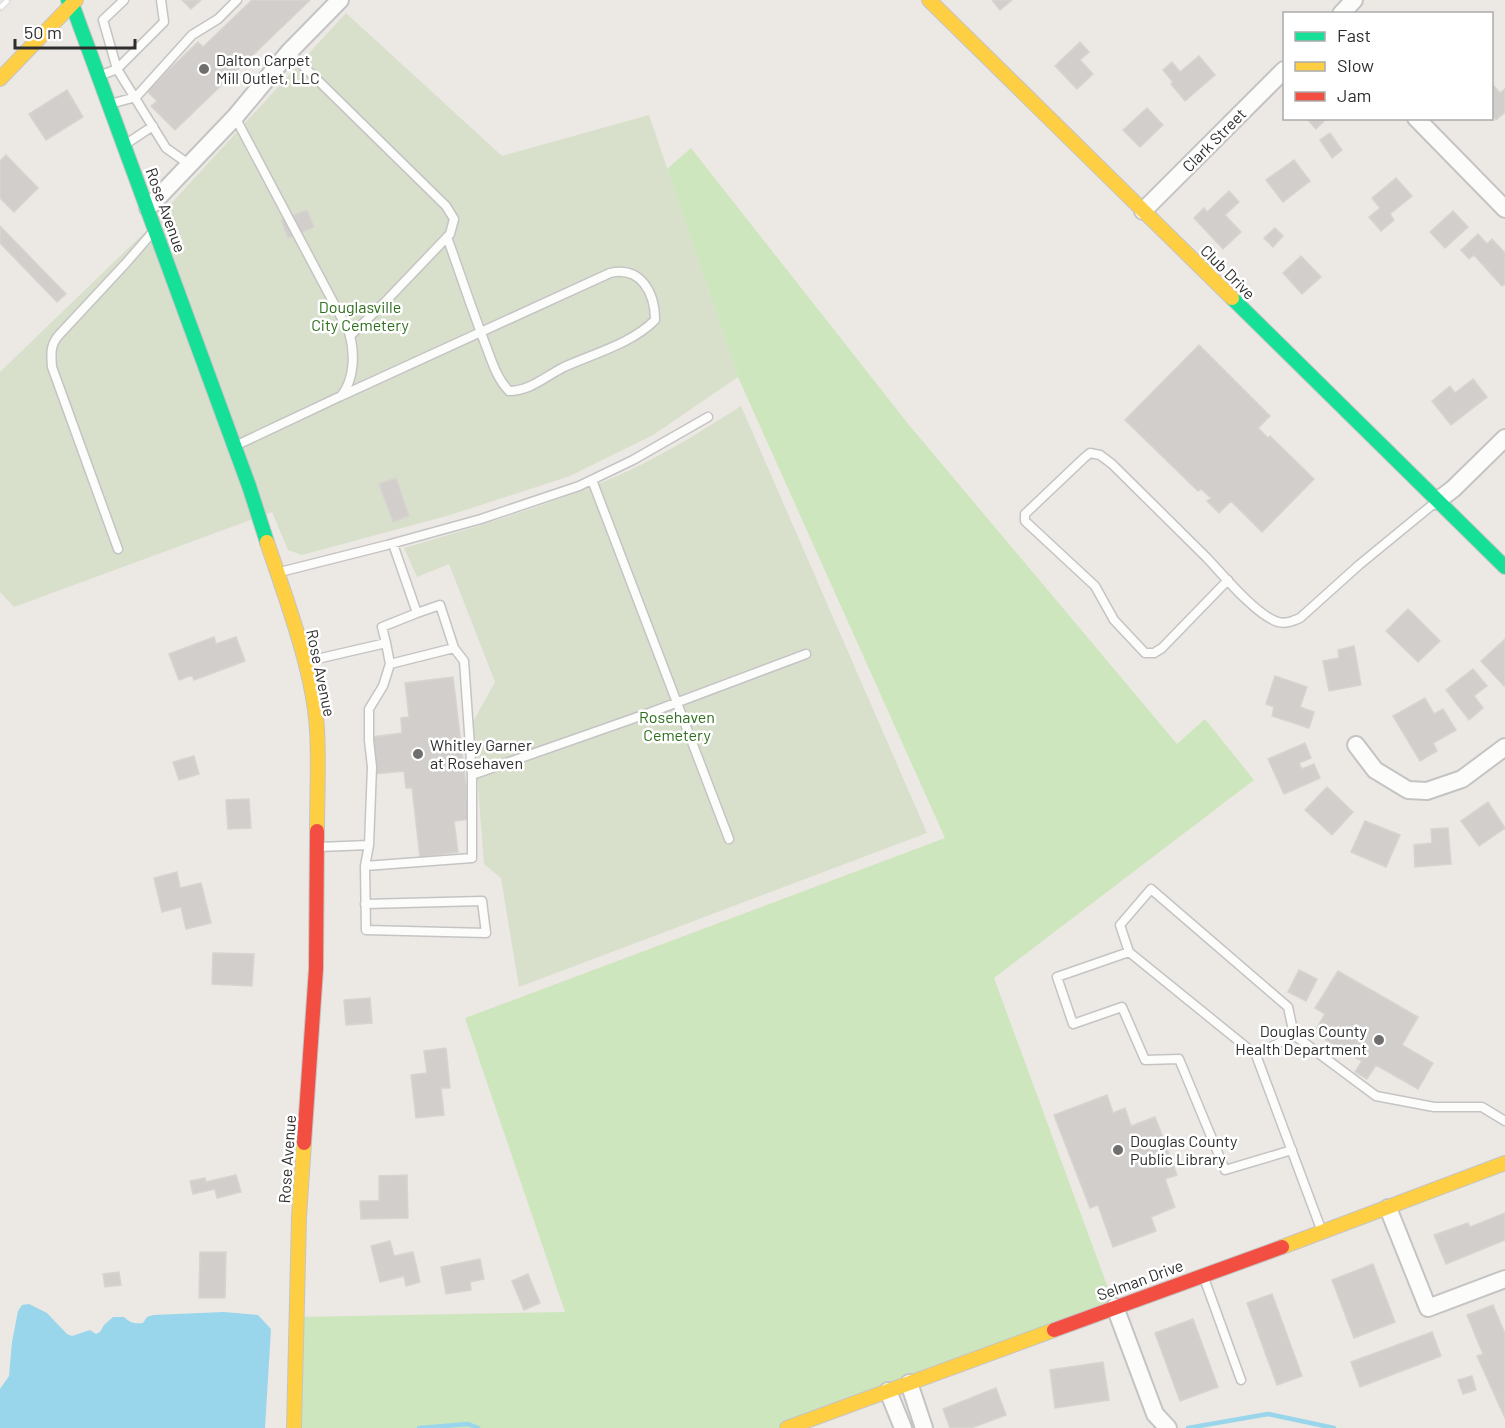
<svg xmlns="http://www.w3.org/2000/svg" width="1505" height="1428" viewBox="0 0 1505 1428" font-family="Barlow,sans-serif">
  <style>
    .green { fill: #cee6be }
    .cemetery { fill: #d8e0cc }
    .water { fill: #99d6ec }
    .lines { fill: none; stroke-linecap: round; stroke-linejoin: round }
    .stream { stroke: #99d6ec; stroke-width: 4.5 }
    .building { fill: #d1cecb; stroke: #d7d4d0; stroke-width: 1.5 }
    .lane-casing { stroke: #c5c4c5; stroke-width: 11 }
    .street-casing { stroke: #c5c4c5; stroke-width: 20 }
    .fast-casing { stroke: #c5c4c5; stroke-width: 16 }
    .slow-casing { stroke: #c5c4c5; stroke-width: 16 }
    .jam-casing { stroke: #c5c4c5; stroke-width: 16 }
    .lane { stroke: #fcfcfb; stroke-width: 8 }
    .street { stroke: #fcfcfb; stroke-width: 16 }
    .fast { stroke: #16e098; stroke-width: 14 }
    .slow { stroke: #ffcf43; stroke-width: 14 }
    .jam { stroke: #f24e42; stroke-width: 14 }
    .rail-casing { stroke: #dfdfe1; stroke-width: 7 }
    .rail { stroke: #fff; stroke-width: 4.5; stroke-dasharray: 14; stroke-linecap: butt }
    .poi-dot { fill: #706f6e; stroke: #fff; stroke-width: 2 }
    .labels { text-anchor: middle; stroke-width: 5; stroke-linejoin: round; paint-order: stroke }
    .poi-label { font-size: 16px; fill: #2e2e2e; stroke: #fff; text-anchor: start }
    .street-label { font-size: 16px; fill: #2e2e2e; stroke: #fff }
    .park-label { font-size: 16px; fill: #2c6e1b; stroke: #fff }
  </style>
  <rect width="100%" height="100%" fill="#ece8e4"/>
  <path class="green" d="M 691,148 L 909,425 L 1177,744 L 1205,719 L 1254,780 L 994,978 L 1115,1307 L 780,1428 L 294,1428 L 298,1317 L 565,1312 L 465,1018 L 945,838 L 738,377 L 667,169 Z"/>
  <path class="cemetery" d="M 346,13 L 502,156 L 649,115 L 738,377 L 653,435 L 570,476 L 450,515 L 302,555 L 288,550 L 272,512 L 14,607 L 0,592 L 0,372 L 145,232 Z
    M 741,406 L 927,833 L 519,987 L 501,878 L 484,864 L 473,722 L 495,682 L 449,564 L 417,577 L 404,548 C 479,526 554,504 626,472 C 665,454 705,429 741,406 Z"/>
  <path class="water" d="M 29,1304 L 47,1313 L 67,1334 L 72,1336 L 90,1330 L 96,1334 L 100,1332 L 104,1325 L 113,1317 L 124,1317 C 130,1323 135,1324 143,1323 L 147,1317 L 153,1315 L 224,1312 L 258,1315 L 271,1329 L 265,1428 L 0,1428 L 0,1389 L 9,1376 L 12,1342 L 18,1311 L 22,1305 Z"/>
  <g class="lines">
    <path class="stream" d="M 419,1428 L 468,1424 L 478,1428
      M 1188,1428 L 1268,1414 L 1334,1428"/>
  </g>
  <path class="building" d="M 182,0 L 201,0 L 191,9 Z
    M 252,0 L 310,0 L 175,130 L 151,106 L 157,101 L 147,91 L 198,42 L 203,47 Z
    M 992,0 L 1012,0 L 1000,10 Z
    M 1080,42 L 1089,52 L 1080,60 L 1093,74 L 1077,89 L 1055,66 Z
    M 1199,56 L 1215,75 L 1185,101 L 1171,84 L 1173,82 L 1163,70 L 1172,62 L 1180,72 Z
    M 1493,85 L 1500,93 L 1505,89 L 1505,112 L 1496,120 L 1492,115 L 1492,87 Z
    M 67,90 L 83,117 L 46,140 L 29,114 Z
    M 1147,108 L 1163,125 L 1140,147 L 1123,130 Z
    M 1306,118 L 1327,118 L 1316,129 Z
    M 1330,133 L 1342,150 L 1332,158 L 1320,140 Z
    M 6,155 L 38,188 L 14,212 L 0,198 L 0,161 Z
    M 1294,160 L 1310,181 L 1283,202 L 1266,180 Z
    M 1396,178 L 1412,196 L 1390,214 L 1394,220 L 1381,231 L 1369,217 L 1380,208 L 1372,198 Z
    M 1229,191 L 1239,202 L 1225,215 L 1241,232 L 1223,249 L 1194,218 L 1204,208 L 1207,212 Z
    M 307,210 L 314,227 L 288,238 L 281,220 Z
    M 1453,211 L 1468,227 L 1445,248 L 1430,232 Z
    M 0,226 L 66,294 L 57,302 L 0,243 Z
    M 1275,228 L 1283,236 L 1273,247 L 1264,238 Z
    M 1478,234 L 1487,244 L 1492,239 L 1505,253 L 1505,284 L 1502,286 L 1474,255 L 1469,259 L 1461,250 Z
    M 1301,256 L 1321,277 L 1302,294 L 1283,273 Z
    M 1199,345 L 1270,416 L 1258,428 L 1268,438 L 1270,436 L 1314,479 L 1262,532 L 1231,501 L 1219,513 L 1207,501 L 1211,498 L 1201,489 L 1198,491 L 1125,420 Z
    M 1473,379 L 1487,397 L 1451,425 L 1432,401 L 1450,386 L 1455,393 Z
    M 396,478 L 409,516 L 393,522 L 379,484 Z
    M 1408,609 L 1440,641 L 1418,662 L 1386,631 Z
    M 214,637 L 216,644 L 236,637 L 245,661 L 194,680 L 192,675 L 179,680 L 169,654 Z
    M 1505,639 L 1505,685 L 1504,686 L 1481,661 Z
    M 1354,646 L 1361,685 L 1329,691 L 1323,661 L 1339,658 L 1338,650 Z
    M 1473,669 L 1487,686 L 1474,696 L 1483,708 L 1469,720 L 1446,690 Z
    M 1275,676 L 1307,687 L 1300,707 L 1314,712 L 1309,728 L 1272,716 L 1274,707 L 1266,704 Z
    M 453,677 L 470,819 L 454,821 L 458,852 L 420,857 L 412,788 L 406,788 L 404,771 L 376,774 L 372,737 L 402,733 L 401,718 L 409,717 L 405,683 Z
    M 1425,698 L 1434,714 L 1443,709 L 1456,730 L 1433,743 L 1437,751 L 1420,761 L 1393,716 Z
    M 1305,743 L 1311,758 L 1299,763 L 1302,769 L 1314,764 L 1320,778 L 1284,794 L 1268,759 Z
    M 194,756 L 199,774 L 179,780 L 173,762 Z
    M 1327,787 L 1353,812 L 1332,835 L 1305,810 Z
    M 249,799 L 251,828 L 228,829 L 226,800 Z
    M 1488,802 L 1505,828 L 1479,846 L 1461,821 Z
    M 1365,821 L 1400,835 L 1386,867 L 1351,852 Z
    M 1448,828 L 1451,864 L 1415,867 L 1414,845 L 1432,843 L 1431,829 Z
    M 177,872 L 180,888 L 201,883 L 211,923 L 186,929 L 181,907 L 162,912 L 154,878 Z
    M 213,953 L 254,954 L 252,986 L 212,984 Z
    M 1299,970 L 1317,979 L 1306,1001 L 1288,992 Z
    M 1338,971 L 1418,1017 L 1402,1045 L 1433,1063 L 1418,1089 L 1376,1065 L 1367,1079 L 1355,1072 L 1362,1061 L 1314,1033 L 1325,1014 L 1315,1008 Z
    M 370,998 L 372,1023 L 346,1025 L 344,1000 Z
    M 446,1048 L 450,1088 L 441,1088 L 444,1115 L 416,1118 L 411,1075 L 427,1073 L 424,1051 Z
    M 1107,1095 L 1113,1113 L 1125,1108 L 1131,1126 L 1155,1117 L 1177,1175 L 1165,1179 L 1175,1207 L 1151,1217 L 1156,1231 L 1113,1247 L 1098,1205 L 1090,1208 L 1054,1115 Z
    M 236,1175 L 241,1192 L 217,1198 L 215,1189 L 193,1194 L 190,1181 L 205,1178 L 206,1182 Z
    M 407,1175 L 408,1218 L 361,1219 L 360,1201 L 379,1201 L 379,1176 Z
    M 1505,1213 L 1505,1240 L 1446,1264 L 1434,1235 L 1468,1223 L 1470,1227 Z
    M 390,1241 L 394,1256 L 413,1252 L 420,1282 L 406,1286 L 404,1276 L 380,1282 L 371,1246 Z
    M 200,1252 L 226,1252 L 225,1298 L 199,1298 Z
    M 480,1259 L 484,1279 L 470,1282 L 471,1290 L 446,1294 L 441,1267 Z
    M 1373,1264 L 1395,1322 L 1354,1338 L 1332,1280 Z
    M 119,1272 L 121,1285 L 105,1287 L 103,1274 Z
    M 528,1274 L 540,1303 L 524,1310 L 512,1281 Z
    M 1272,1294 L 1302,1376 L 1277,1385 L 1247,1303 Z
    M 1493,1305 L 1505,1334 L 1505,1418 L 1477,1356 L 1483,1354 L 1467,1315 Z
    M 1193,1319 L 1218,1387 L 1180,1401 L 1155,1333 Z
    M 1432,1332 L 1441,1356 L 1360,1387 L 1351,1362 Z
    M 1103,1362 L 1109,1400 L 1055,1408 L 1050,1370 Z
    M 1472,1376 L 1476,1390 L 1463,1394 L 1458,1380 Z
    M 996,1388 L 1006,1415 L 971,1428 L 950,1428 L 943,1409 Z"/>
  <g class="lines">
    <g class="lane-casing">
      <path id="lane" d="M 124,0 L 103,20 L 117,69 L 164,22 L 161,0
        M 289,52 L 446,206 L 454,219 L 450,234 L 385,302 L 350,336
        M 99,76 L 117,69 L 166,148 L 190,165
        M 110,104 L 136,97 L 192,35 L 218,19 L 237,0
        M 235,117 L 349,332 C 355,352 355,379 341,396 L 237,445
        M 126,144 L 153,126
        M 341,396 L 610,273 C 641,266 655,293 655,320 C 631,344 595,353 564,367 C 546,376 530,391 509,391 C 497,379 492,362 486,346 C 472,310 460,273 447,237
        M 592,480 L 729,839
        M 118,549 L 52,367 C 51,354 50,345 59,335 L 126,263 L 152,233
        M 280,572 L 387,545 L 481,519 L 579,486 L 633,460 L 708,417
        M 1228,580 L 1162,648 L 1154,653 L 1145,653 L 1114,620 L 1095,586 L 1025,521 L 1025,514 L 1084,458 L 1090,453 L 1100,455 L 1112,464 C 1143,495 1175,526 1207,558 C 1223,575 1256,615 1278,622 C 1286,624 1293,621 1300,618 L 1359,565 L 1437,501
        M 386,643 L 390,664 L 454,648 L 440,605 L 417,613
        M 304,662 L 386,643 L 382,627 L 417,613 L 393,544
        M 472,775 L 649,713 L 806,654
        M 319,847 L 369,845
        M 365,866 L 369,845 L 372,767 L 369,740 L 369,709 L 383,686 L 390,664
        M 365,904 L 482,901 L 486,933 L 366,930 L 365,866 L 472,858 L 472,775 L 464,661 L 454,648
        M 1129,952 L 1120,925 L 1151,889 L 1288,1007 L 1294,1035 L 1256,1055
        M 1294,1035 L 1376,1096 L 1434,1107 L 1482,1107 L 1505,1121
        M 1292,1150 L 1225,1170 L 1179,1059 L 1145,1060 L 1122,1007 L 1073,1024 L 1057,977 L 1129,952 L 1256,1055 L 1321,1229
        M 1204,1278 L 1241,1380"/>
    </g>
    <g class="street-casing">
      <path id="street" d="M 1341,14 L 1354,0
        M 1416,118 L 1505,209
        M 148,208 L 235,117 L 289,52 L 340,0
        M 1143,211 L 1284,70
        M 1437,501 L 1453,489 L 1505,438
        M 1356,745 L 1375,770 L 1408,790 L 1427,791 L 1462,779 L 1505,747
        M 1388,1208 L 1428,1308 L 1505,1279
        M 1115,1307 L 1155,1414 L 1168,1428
        M 909,1383 L 924,1428
        M 888,1391 L 903,1428"/>
    </g>
    <g class="fast-casing">
      <path id="fast" d="M 68,0 L 72,4 L 249,486 L 267,542
        M 1232,298 L 1505,567"/>
    </g>
    <g class="slow-casing">
      <path id="slow" d="M 929,0 L 1232,298
        M 0,79 L 76,0
        M 267,542 C 286,599 313,669 317,729 C 319,763 317,798 317,831
        M 1282,1247 L 1505,1163
        M 294,1428 L 299,1217 L 304,1143
        M 787,1428 L 1054,1330"/>
    </g>
    <g class="jam-casing">
      <path id="jam" d="M 304,1143 L 316,969 L 317,831
        M 1054,1330 L 1282,1247"/>
    </g>
    <use href="#lane" class="lane"/>
    <use href="#street" class="street"/>
    <use href="#fast" class="fast"/>
    <use href="#slow" class="slow"/>
    <use href="#jam" class="jam"/>
    <g class="rail-casing">
      <path id="rail" d="M 0,8 L 8,0"/>
    </g>
    <use href="#rail" class="rail"/>
  </g>
  <g class="poi-dot">
    <circle cx="204" cy="69" r="6"/>
    <circle cx="418" cy="754" r="6"/>
    <circle cx="1379" cy="1040" r="6"/>
    <circle cx="1118" cy="1150" r="6"/>
  </g>
  <g class="labels">
    <g class="poi-label">
      <text x="216" y="66">Dalton Carpet<tspan x="216" dy="18">Mill Outlet, LLC</tspan></text>
      <text x="430" y="751">Whitley Garner<tspan x="430" dy="18">at Rosehaven</tspan></text>
      <text x="1367" y="1037" text-anchor="end">Douglas County<tspan x="1367" dy="18">Health Department</tspan></text>
      <text x="1130" y="1147">Douglas County<tspan x="1130" dy="18">Public Library</tspan></text>
    </g>
    <g class="street-label">
      <text transform="translate(1214 140) rotate(-45)" y="6">Clark Street</text>
      <text transform="translate(166 210) rotate(70)" y="6">Rose Avenue</text>
      <text transform="translate(1228 272) rotate(45)" y="6">Club Drive</text>
      <text transform="translate(321 673) rotate(78)" y="6">Rose Avenue</text>
      <text transform="translate(287 1159) rotate(-86)" y="6">Rose Avenue</text>
      <text transform="translate(1140 1280) rotate(-20)" y="6">Selman Drive</text>
    </g>
    <g class="park-label">
      <text x="360" y="313">Douglasville<tspan x="360" dy="18">City Cemetery</tspan></text>
      <text x="677" y="723">Rosehaven<tspan x="677" dy="18">Cemetery</tspan></text>
    </g>
  </g>
  <rect x="1283" y="12" width="210" height="108" fill="#ffffff" stroke="#ababab" stroke-width="1.5"/>
  <rect x="1295" y="32" width="30" height="9" fill="#16e098" stroke="#ababab" stroke-width="1.5"/>
  <text x="1337" y="42" font-size="18" fill="#2e2e2e">Fast</text>
  <rect x="1295" y="62" width="30" height="9" fill="#ffcf43" stroke="#ababab" stroke-width="1.5"/>
  <text x="1337" y="72" font-size="18" fill="#2e2e2e">Slow</text>
  <rect x="1295" y="92" width="30" height="9" fill="#f24e42" stroke="#ababab" stroke-width="1.5"/>
  <text x="1337" y="102" font-size="18" fill="#2e2e2e">Jam</text>
  <path d="M15 39v9h120v-9" fill="none" stroke="#2e2e2e" stroke-width="3"/>
  <text x="24" y="39" font-size="18" fill="#2e2e2e" stroke="#ffffff" stroke-width="4.5" paint-order="stroke">50 m</text>
</svg>
